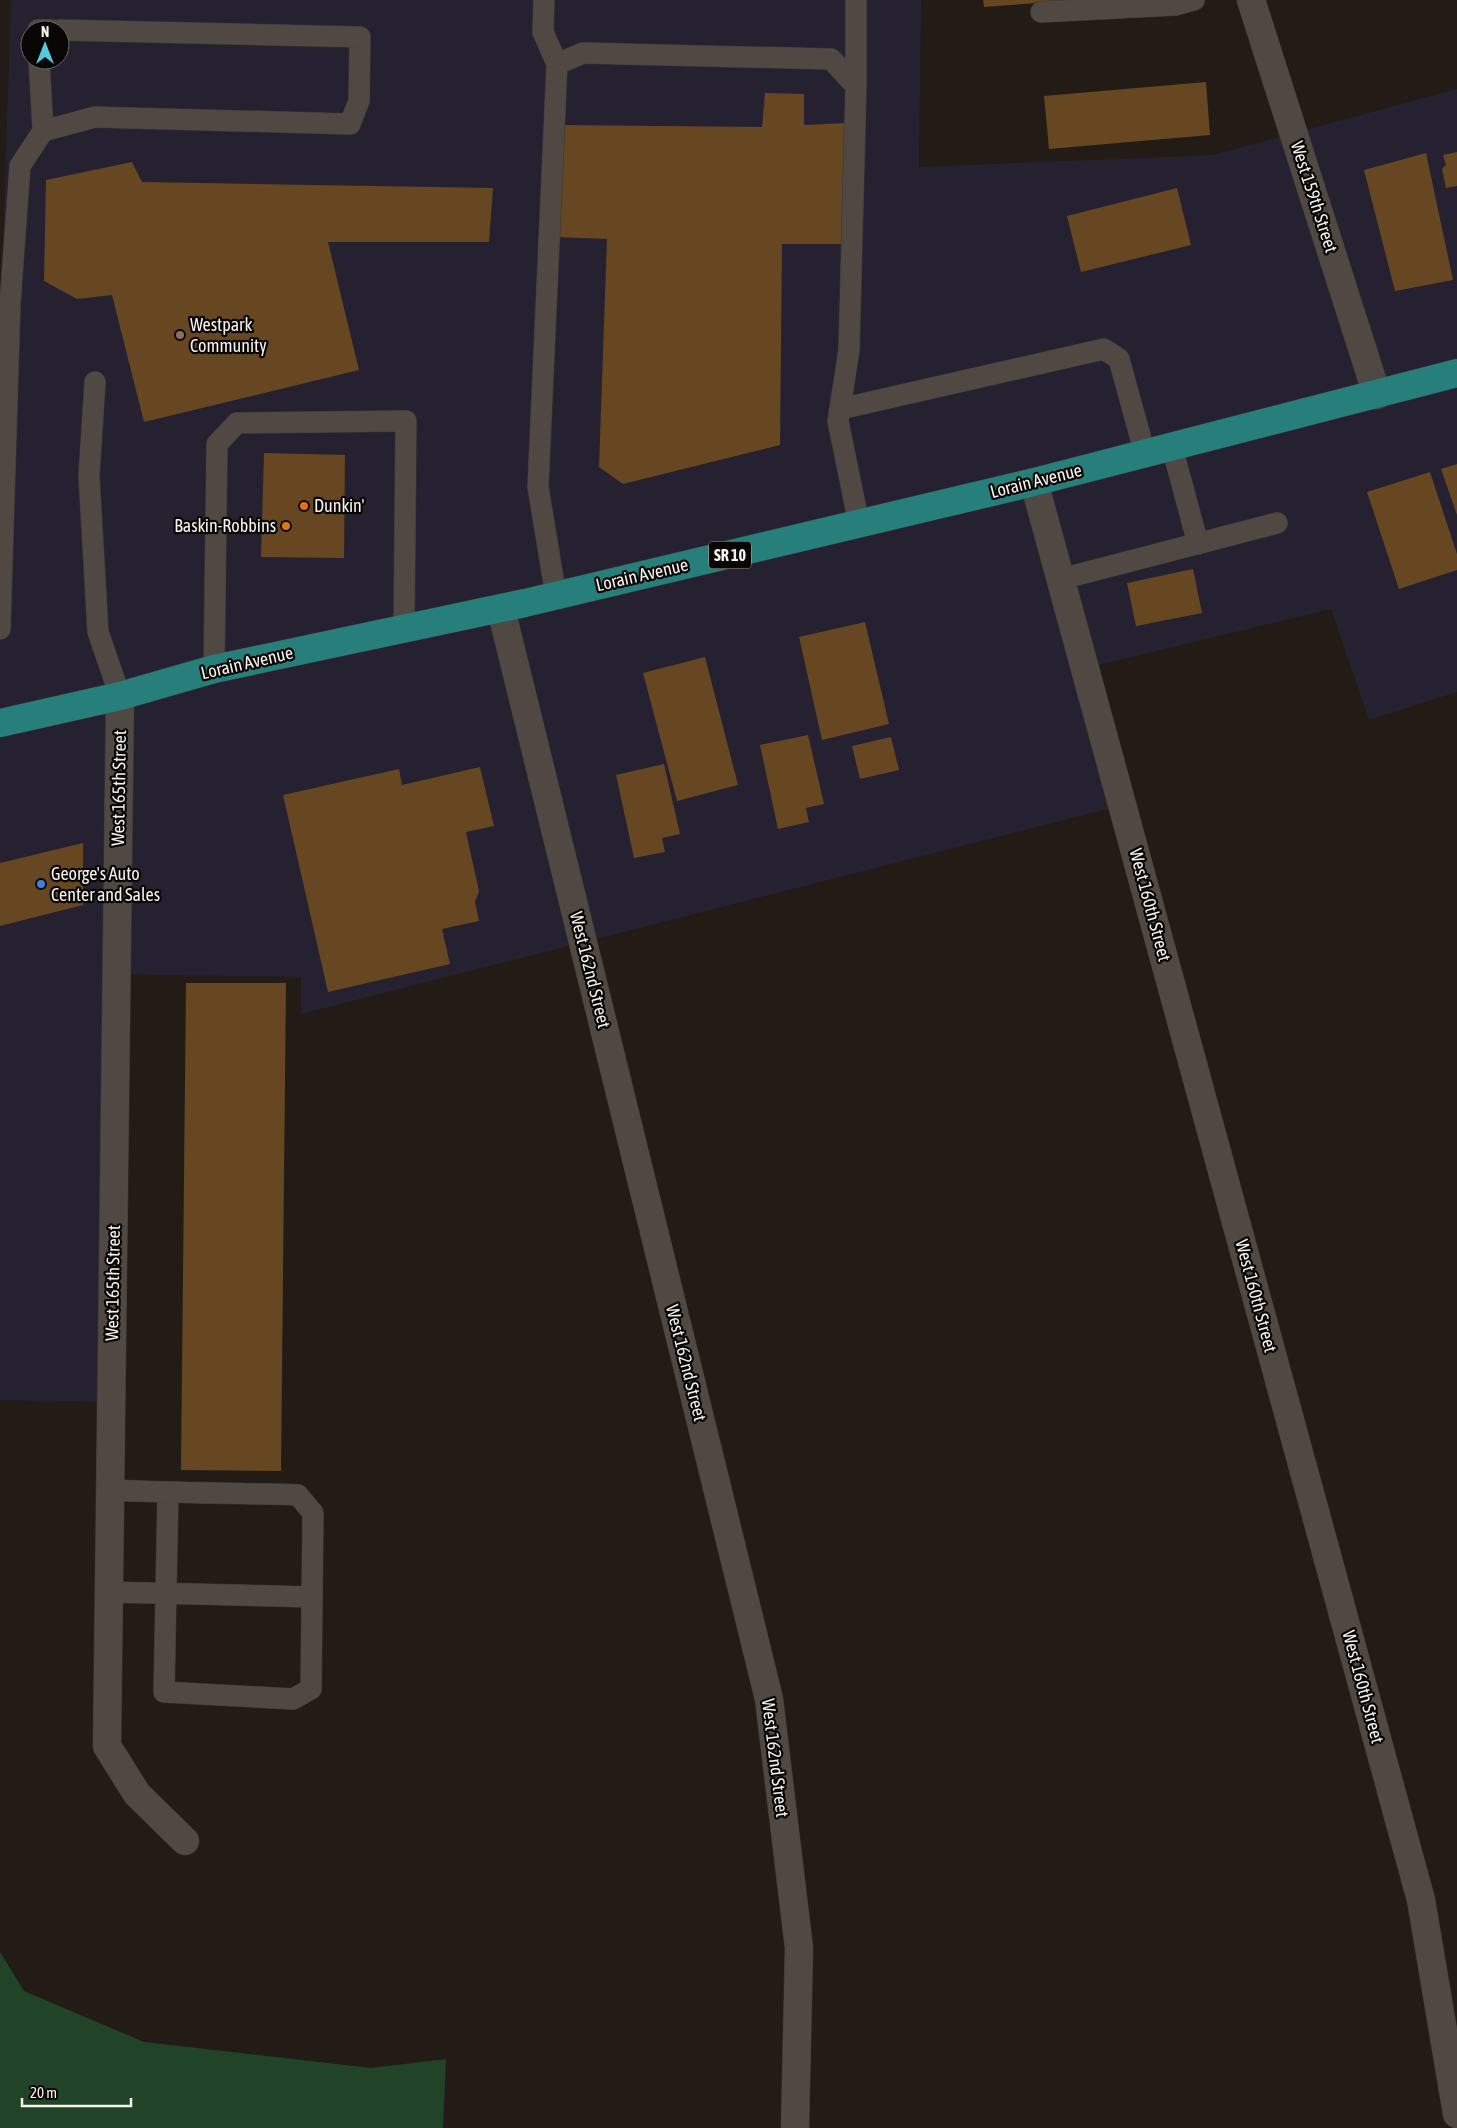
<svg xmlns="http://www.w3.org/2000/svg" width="1457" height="2128" viewBox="0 0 1457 2128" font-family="'Asap Condensed',sans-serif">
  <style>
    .commercial { fill: #262130; fill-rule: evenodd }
    .green { fill: #214429 }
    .building { fill: #664721 }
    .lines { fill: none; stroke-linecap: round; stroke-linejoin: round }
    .lane-casing { stroke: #3a3532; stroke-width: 22 }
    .street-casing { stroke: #3a3532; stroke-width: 29 }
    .primary-casing { stroke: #3a3532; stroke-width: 29 }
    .lane { stroke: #504842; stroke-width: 21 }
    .street { stroke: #504842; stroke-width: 28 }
    .primary { stroke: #277f7b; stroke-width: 28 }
    .education-dot { fill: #8d6e63; stroke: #090705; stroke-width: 2 }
    .food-dot { fill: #e8710a; stroke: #090705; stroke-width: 2 }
    .shop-dot { fill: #3f7fe0; stroke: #090705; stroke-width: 2 }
    .labels { text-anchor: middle; stroke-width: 4.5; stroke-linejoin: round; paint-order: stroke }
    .shield { fill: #090705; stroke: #afaba7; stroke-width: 1 }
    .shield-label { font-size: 16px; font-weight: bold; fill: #f6f1ed }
    .street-label { font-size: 18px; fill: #f6f1ed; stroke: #090705 }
    .poi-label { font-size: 18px; fill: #f6f1ed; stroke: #090705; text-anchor: start }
  </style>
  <rect width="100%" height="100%" fill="#221b16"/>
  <path class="commercial" d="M 11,0 L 921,0 L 919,167 L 1213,155 L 1457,89 L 1457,692 L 1369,720 L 1331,609 L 1098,665 L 1135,802 L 301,1014 L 301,977 L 107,974 L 100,1402 L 0,1400 L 0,329 ZM 30,30 L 60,30 L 60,60 L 30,60 Z"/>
  <path class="green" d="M 0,1952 L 24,1991 L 144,2042 L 371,2068 L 446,2059 L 443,2128 L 0,2128 Z"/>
  <path class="building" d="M 983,0 L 1064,0 L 1064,1 L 984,7 Z
    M 1206,82 L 1210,135 L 1049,149 L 1044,96 Z
    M 765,93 L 804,94 L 804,125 L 845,123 L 843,244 L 782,244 L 780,445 L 623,484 L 599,467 L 607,239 L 555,237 L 558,125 L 762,127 Z
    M 1457,152 L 1457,186 L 1446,188 L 1442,169 L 1446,165 L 1443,155 Z
    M 1426,153 L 1453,280 L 1395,291 L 1364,170 Z
    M 132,162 L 142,182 L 493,188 L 489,242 L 328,242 L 359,370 L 144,422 L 112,295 L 77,299 L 44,281 L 46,180 Z
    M 1177,188 L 1191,245 L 1081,272 L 1067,216 Z
    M 264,453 L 345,455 L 344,558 L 261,557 Z
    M 1457,464 L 1457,515 L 1441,469 Z
    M 1430,472 L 1457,554 L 1457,570 L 1399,589 L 1367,492 Z
    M 1193,569 L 1202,613 L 1136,626 L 1127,583 Z
    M 865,622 L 889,724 L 822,740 L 799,637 Z
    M 705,657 L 738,785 L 677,801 L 643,673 Z
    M 808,735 L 824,804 L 806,808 L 809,822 L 778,829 L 760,745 Z
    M 891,737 L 899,770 L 860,779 L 852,746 Z
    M 664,764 L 680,834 L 662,838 L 665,852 L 634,858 L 616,775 Z
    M 480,767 L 494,826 L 466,832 L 479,891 L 475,902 L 479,921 L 442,929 L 450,964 L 328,992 L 283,795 L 399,769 L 402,785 Z
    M 83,843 L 83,905 L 0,926 L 0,863 Z
    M 186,983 L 286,983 L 281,1471 L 181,1470 Z"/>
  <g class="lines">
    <g class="lane-casing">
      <path id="lane" d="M 544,0 L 543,32 L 557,64
        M 856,0 L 856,86
        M 1041,12 L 1176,5 L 1194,0
        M 38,30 L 53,30
        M 43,131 L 95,117 L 350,124 L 359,101 L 360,37 L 60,30
        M 95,382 L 89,476 L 98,632 L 120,696
        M 840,409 L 1104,349 L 1119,359 L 1145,454
        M 1172,447 L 1198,544
        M 1061,579 L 1277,523
        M 556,596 L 538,487 L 557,64 L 583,53 L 831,59 L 856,86 L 849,350 L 838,421 L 859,524
        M 0,629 L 10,304 L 20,166 L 43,131 L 39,60
        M 214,669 L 217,444 L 237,423 L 406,421 L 404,629
        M 111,1490 C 173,1493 236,1493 298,1495 L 313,1513 L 311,1689 L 293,1699 L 164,1692 L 168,1492
        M 109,1592 L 312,1597"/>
    </g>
    <g class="street-casing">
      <path id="street" d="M 1251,0 L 1377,395
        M 1034,482 L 1421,1900 L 1457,2114
        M 501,609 L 769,1699 L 799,1948 L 795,2128
        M 120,696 L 107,1746 L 137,1794 L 185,1841"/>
    </g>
    <g class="primary-casing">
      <path id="primary" d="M 0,723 L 120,696 L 214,669 L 525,603 L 1034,482 L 1457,373"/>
    </g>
    <use href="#lane" class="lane"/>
    <use href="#street" class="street"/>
    <use href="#primary" class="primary"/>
  </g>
  <circle class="education-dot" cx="180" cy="335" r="5"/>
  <g class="food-dot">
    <circle cx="304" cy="506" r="5"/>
    <circle cx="286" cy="526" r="5"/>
  </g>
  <circle class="shop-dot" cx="41" cy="884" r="5"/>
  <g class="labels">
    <rect class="shield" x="709" y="541.5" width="42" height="27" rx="4"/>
    <g class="shield-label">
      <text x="730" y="561">SR 10</text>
    </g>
    <g class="street-label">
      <text transform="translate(1314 197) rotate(72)" y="6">West 159th Street</text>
      <text transform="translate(1036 481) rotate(-14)" y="6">Lorain Avenue</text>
      <text transform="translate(642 575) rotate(-13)" y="6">Lorain Avenue</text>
      <text transform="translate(247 663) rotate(-13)" y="6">Lorain Avenue</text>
      <text transform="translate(119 788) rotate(-89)" y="6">West 165th Street</text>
      <text transform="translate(1150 905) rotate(75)" y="6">West 160th Street</text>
      <text transform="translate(590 970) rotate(76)" y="6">West 162nd Street</text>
      <text transform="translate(113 1283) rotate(-89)" y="6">West 165th Street</text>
      <text transform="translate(1256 1296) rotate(75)" y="6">West 160th Street</text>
      <text transform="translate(686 1363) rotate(76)" y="6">West 162nd Street</text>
      <text transform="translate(1363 1687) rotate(75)" y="6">West 160th Street</text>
      <text transform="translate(775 1758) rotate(83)" y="6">West 162nd Street</text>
    </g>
    <g class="poi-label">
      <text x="190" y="331">Westpark<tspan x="190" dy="21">Community</tspan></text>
      <text x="314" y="512">Dunkin'</text>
      <text x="276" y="532" text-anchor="end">Baskin-Robbins</text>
      <text x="51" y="880">George's Auto<tspan x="51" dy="21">Center and Sales</tspan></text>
    </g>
  </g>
  <g transform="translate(45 45)"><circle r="24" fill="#090705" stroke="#686562"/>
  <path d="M0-4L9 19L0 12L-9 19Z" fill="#56c9e1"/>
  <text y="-8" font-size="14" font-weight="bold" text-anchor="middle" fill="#f6f1ed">N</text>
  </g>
  <path d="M22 2098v8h109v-8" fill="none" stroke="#f6f1ed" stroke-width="2.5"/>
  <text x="30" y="2098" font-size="15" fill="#f6f1ed" stroke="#090705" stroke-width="4" paint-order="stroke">20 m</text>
</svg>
